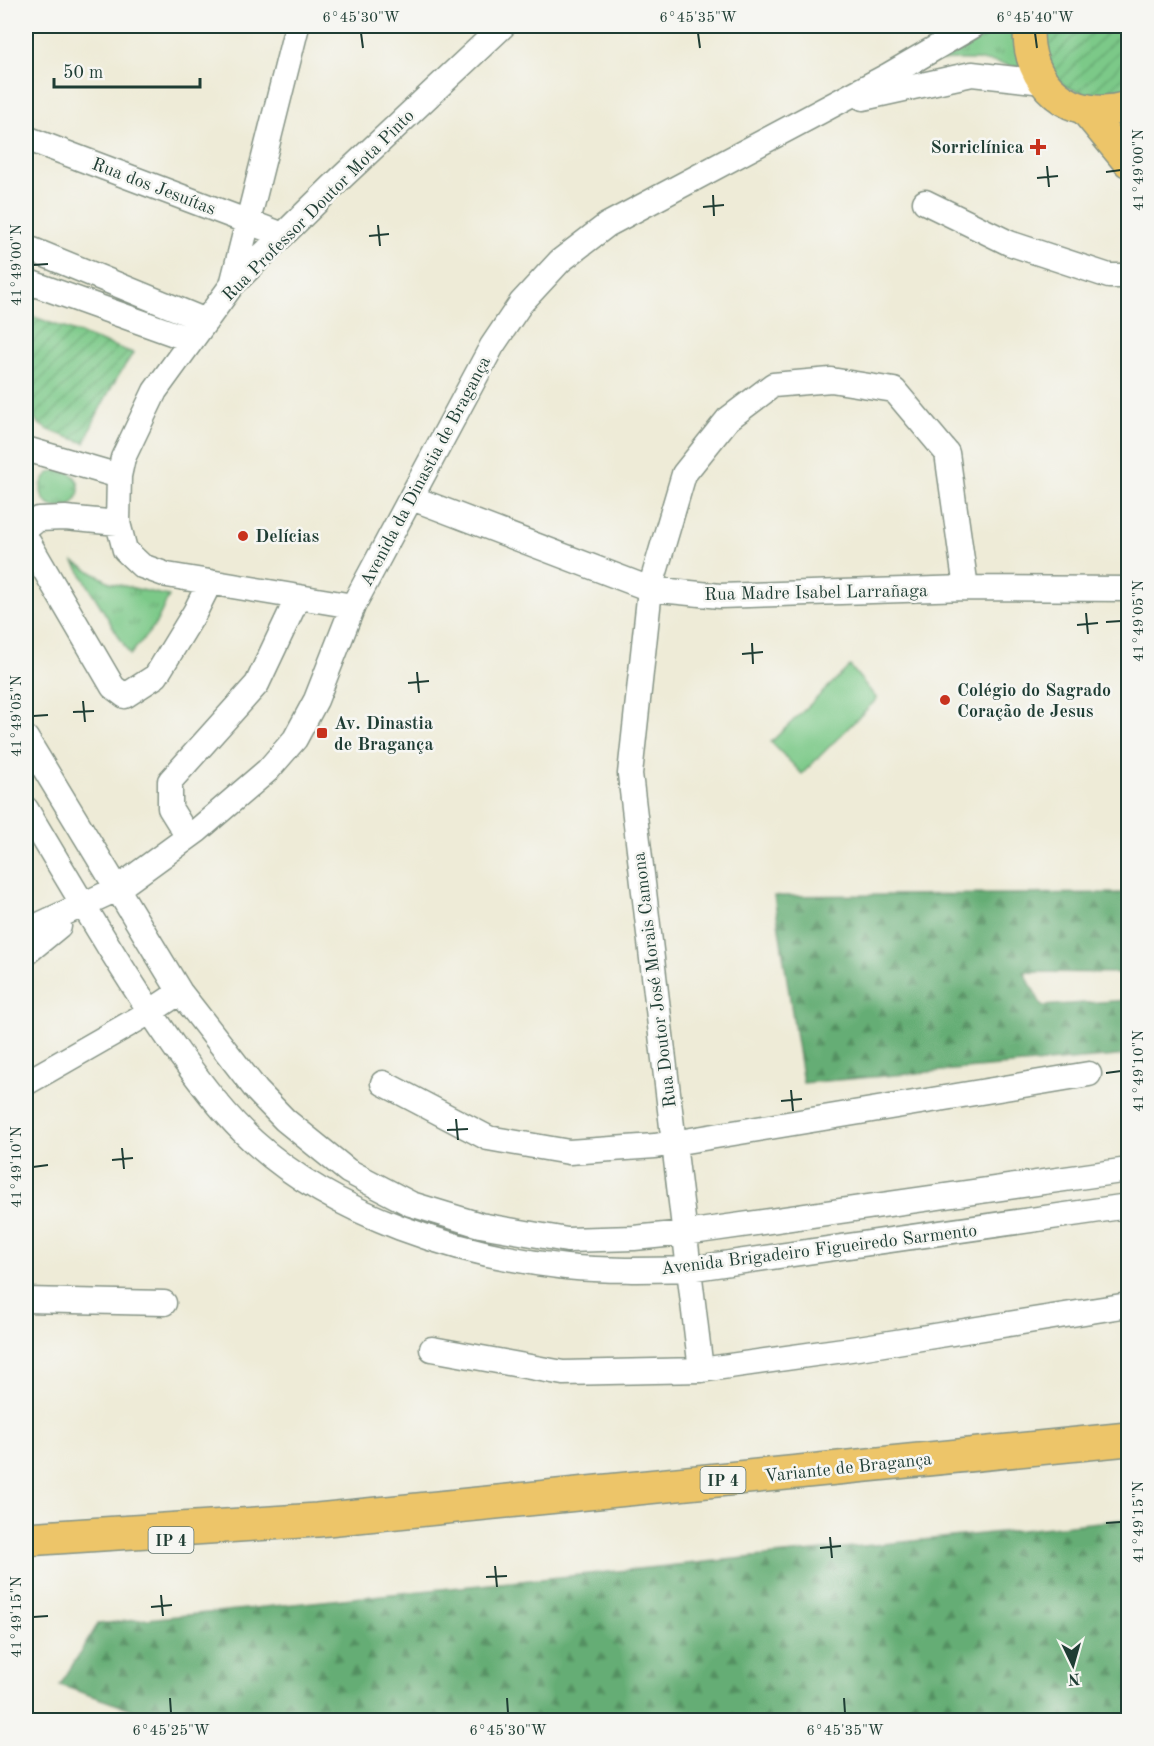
<svg xmlns="http://www.w3.org/2000/svg" width="1154" height="1746" viewBox="0 0 1154 1746" font-family="'Old Standard TT',serif">
  <style>
    .grass { fill: url(#grass-tufts); stroke: #4e835e; stroke-width: 1.5 }
    .forest { fill: url(#forest-firs); stroke: #427554; stroke-width: 1.5 }
    .garden { fill: url(#garden-furrows); stroke: #4e835e; stroke-width: 1.5 }
    .pitch { fill: #7cc988; stroke: #4e835e; stroke-width: 1.5 }
    .lines { fill: none; stroke-linecap: round; stroke-linejoin: round }
    .minor-casing { stroke: #869486; stroke-width: 27 }
    .major-casing { stroke: #869486; stroke-width: 33 }
    .highway-casing { stroke: #869486; stroke-width: 36 }
    .minor { stroke: #fff; stroke-width: 24 }
    .major { stroke: #edc569; stroke-width: 30 }
    .highway { stroke: #edc569; stroke-width: 33 }
    .ticks { fill: none; stroke: #1f3d34; stroke-width: 2 }
    .poi-dot { fill: #c8321e; stroke: #f6f6f2; stroke-width: 2 }
    .labels { text-anchor: middle; stroke-width: 5; stroke-linejoin: round; paint-order: stroke }
    .shield { fill: #f6f6f2; stroke: #60746d; stroke-width: 1.5 }
    .shield-label { font-size: 16px; font-weight: bold; fill: #1f3d34 }
    .poi-label { font-size: 18px; font-weight: bold; fill: #1f3d34; stroke: #f6f6f2; text-anchor: start }
    .street-label { font-size: 18px; fill: #1f3d34; stroke: #f6f6f2 }
    .neatline { fill: none; stroke: #1f3d34; stroke-width: 2 }
    .ticks-label { font-size: 15px; text-anchor: middle; fill: #1f3d34 }
  </style>
  <defs>
    <pattern id="grass-tufts" width="24" height="20" patternUnits="userSpaceOnUse" patternTransform="scale(1.5)"><rect width="24" height="20" fill="#7cc988"/><path d="M3 7l-1-3M5 7V3M7 7l1-3M15 17l-1-3M17 17v-4M19 17l1-3" fill="none" stroke="#65a470"/></pattern>
    <pattern id="forest-firs" width="22" height="20" patternUnits="userSpaceOnUse" patternTransform="scale(1.5)"><rect width="22" height="20" fill="#65ad74"/><path d="M5 1l3.5 6h-7zM16 11l3.5 6h-7z" fill="#538e60"/></pattern>
    <pattern id="garden-furrows" width="10" height="10" patternUnits="userSpaceOnUse" patternTransform="scale(1.5)"><rect width="10" height="10" fill="#7cc988"/><path d="M-1 1l2-2M0 10L10 0M9 11l2-2" fill="none" stroke="#65a470"/></pattern>
  </defs>
  <rect width="100%" height="100%" fill="#f6f6f2"/>
  <filter id="ink" filterUnits="userSpaceOnUse"><feTurbulence type="fractalNoise" baseFrequency=".0167" numOctaves="2"/><feDisplacementMap in="SourceGraphic" scale="12" xChannelSelector="R" yChannelSelector="G"/><feConvolveMatrix kernelMatrix="1 2 1 2 8 2 1 2 1" color-interpolation-filters="sRGB"/></filter>
  <filter id="wash" filterUnits="userSpaceOnUse"><feTurbulence type="fractalNoise" baseFrequency=".008" numOctaves="4" result="noise"/><feDisplacementMap in="SourceGraphic" scale="24" xChannelSelector="R" yChannelSelector="G"/><feGaussianBlur stdDeviation="1.35" result="paint"/><feColorMatrix in="noise" values="0 0 0 0 0 0 0 0 0 0 0 0 0 0 0 0 0 1.4 0 .05"/><feComposite in="paint" operator="in"/></filter>
  <g filter="url(#wash)">
    <rect width="100%" height="100%" fill="#eeebd7"/>
    <path class="grass" d="M 1005,26 L 1017,26 L 1021,69 C 994,60 968,58 940,61 Z
      M41 489a19 19 0 1 1 38 0a19 19 0 1 1-38 0Z
      M 74,562 L 111,583 L 169,596 L 155,625 L 130,655 Z"/>
    <path class="forest" d="M 1128,893 L 1128,973 L 1024,972 L 1042,1006 L 1128,1000 L 1128,1055 L 803,1083 L 774,896 Z
      M 1128,1519 L 1128,1720 L 162,1720 L 60,1685 L 98,1624 Z"/>
    <path class="garden" d="M 1046,26 L 1128,26 L 1128,91 C 1111,100 1101,99 1083,93 C 1077,91 1070,89 1065,86 C 1046,73 1041,46 1046,26 Z
      M 26,314 L 133,353 C 114,382 97,410 85,443 C 70,437 49,433 38,423 C 21,408 25,337 26,314 Z"/>
    <path class="pitch" d="M 850,666 L 877,699 L 802,774 L 771,742 Z"/>
  </g>
  <g filter="url(#ink)">
    <g class="lines">
      <g class="minor-casing">
        <path id="minor" d="M 863,98 L 972,74 L 1043,82
          M 26,138 L 283,235
          M 925,202 L 1009,243 L 1109,276 L 1128,276
          M 26,253 L 33,250 L 206,321
          M 26,281 L 191,340
          M 232,285 L 297,26
          M 26,449 L 119,476
          M 412,498 L 650,589 L 720,596 L 966,588 L 1128,589
          M 26,529 L 38,519 L 65,518 L 118,523
          M 26,538 L 113,687 L 125,696 L 156,676 L 195,612 L 210,582
          M 353,606 L 167,575 L 142,566 L 125,550 L 118,523 L 119,476 L 123,458 L 155,391 L 232,285 L 339,180 L 503,26
          M 26,738 L 180,992 L 257,1091 L 285,1120 L 348,1171 L 411,1204 L 480,1225 L 567,1240 L 634,1238 L 685,1233 L 1128,1170
          M 26,809 C 75,891 123,974 178,1052 C 201,1083 225,1116 254,1142 C 336,1216 458,1255 566,1267 C 606,1271 647,1270 688,1269 L 1128,1206
          M 188,837 L 170,808 L 170,781 L 257,684 L 298,597
          M 26,931 L 117,889 L 198,830 L 268,770 L 295,739 L 316,700 L 353,606 L 492,346 L 521,303 L 560,261 L 607,225 L 887,76 L 973,26
          M 26,953 L 59,926
          M 26,1083 L 150,1012 L 180,992
          M 383,1083 L 488,1138 L 569,1152 L 655,1146 L 1089,1074
          M 26,1300 L 164,1303
          M 432,1349 L 563,1373 L 701,1370 L 865,1347 L 1128,1305
          M 701,1370 L 630,774 L 650,589 L 684,474 L 728,419 L 773,385 L 831,380 L 894,390 L 947,453 L 966,588"/>
      </g>
      <g class="major-casing">
        <path id="major" d="M 1029,26 C 1024,83 1072,125 1128,106
          M 1085,110 L 1128,162"/>
      </g>
      <g class="highway-casing">
        <path id="highway" d="M 26,1539 L 317,1520 L 1128,1439"/>
      </g>
      <use href="#minor" class="minor"/>
      <use href="#major" class="major"/>
      <use href="#highway" class="highway"/>
    </g>
  </g>
  <path class="ticks" d="M 361,33 L 363,48M 698,33 L 700,48M 1035,33 L 1037,48M 1047,166 L 1049,187M 1106,172 L 1121,170M 1037,178 L 1058,176M 713,195 L 714,216M 703,207 L 724,205M 378,225 L 380,246M 369,236 L 389,234M 33,265 L 48,264M 1086,613 L 1088,634M 1106,622 L 1121,621M 1077,625 L 1098,623M 752,643 L 753,664M 742,654 L 763,652M 417,672 L 419,693M 408,683 L 429,681M 83,701 L 85,722M 73,712 L 94,711M 33,716 L 48,715M 1106,1073 L 1121,1071M 791,1090 L 793,1111M 781,1101 L 802,1099M 456,1119 L 458,1140M 447,1130 L 468,1129M 122,1148 L 124,1169M 112,1160 L 133,1158M 33,1167 L 48,1165M 1106,1523 L 1121,1522M 830,1537 L 832,1558M 820,1548 L 841,1546M 495,1566 L 497,1587M 486,1577 L 507,1576M 161,1595 L 163,1616M 151,1607 L 172,1605M 33,1617 L 48,1616M 170,1698 L 171,1713M 507,1698 L 508,1713M 844,1698 L 845,1713"/>
  <g class="poi-dot">
    <path d="M1035 138h6v6h6v6h-6v6h-6v-6h-6v-6h6z"/>
    <circle cx="243" cy="536" r="6"/>
    <circle cx="945" cy="700" r="6"/>
    <rect x="316" y="727" width="12" height="12" rx="3"/>
  </g>
  <g class="labels">
    <g class="shield">
      <rect x="700.5" y="1467" width="45" height="26" rx="4.5"/>
      <rect x="148.5" y="1527" width="45" height="26" rx="4.5"/>
    </g>
    <g class="shield-label">
      <text x="723" y="1486">IP 4</text>
      <text x="171" y="1546">IP 4</text>
    </g>
    <g class="poi-label">
      <text x="1024" y="153" text-anchor="end">Sorriclínica</text>
      <text x="255" y="542">Delícias</text>
      <text x="957" y="696">Colégio do Sagrado<tspan x="957" dy="21">Coração de Jesus</tspan></text>
      <text x="334" y="729">Av. Dinastia<tspan x="334" dy="21">de Bragança</tspan></text>
    </g>
    <g class="street-label">
      <text transform="translate(154 186) rotate(21)" y="6">Rua dos Jesuítas</text>
      <text transform="translate(318 205) rotate(-45)" y="6">Rua Professor Doutor Mota Pinto</text>
      <text transform="translate(425 471) rotate(-62)" y="6">Avenida da Dinastia de Bragança</text>
      <text transform="translate(816 592) rotate(-1)" y="6">Rua Madre Isabel Larrañaga</text>
      <text transform="translate(654 980) rotate(-97)" y="6">Rua Doutor José Morais Camona</text>
      <text transform="translate(819 1249) rotate(-7)" y="6">Avenida Brigadeiro Figueiredo Sarmento</text>
      <text transform="translate(848 1467) rotate(-6)" y="6">Variante de Bragança</text>
    </g>
  </g>
  <rect width="1154" height="1746" fill="none" stroke="#f6f6f2" stroke-width="66"/>
  <g transform="translate(1073 1665) rotate(175)" stroke="#f6f6f2" stroke-width="4.5" paint-order="stroke">
  <path d="M0-4.5L10 22L0 15L-10 22Z" fill="#1f3d34"/>
  <text y="-9" font-size="16" font-weight="bold" text-anchor="middle" fill="#1f3d34">N</text>
  </g>
  <path d="M54 78v9h146v-9" fill="none" stroke="#1f3d34" stroke-width="3"/>
  <text x="63" y="78" font-size="18" fill="#1f3d34" stroke="#f6f6f2" stroke-width="4.5" paint-order="stroke">50 m</text>
  <rect x="33" y="33" width="1088" height="1680" class="neatline"/>
  <g class="ticks-label">
    <text x="361" y="22">6°45'30"W</text>
    <text x="698" y="22">6°45'35"W</text>
    <text x="1035" y="22">6°45'40"W</text>
    <text transform="translate(1138 170) rotate(-90)" y="5">41°49'00"N</text>
    <text transform="translate(16 265) rotate(-90)" y="5">41°49'00"N</text>
    <text transform="translate(1138 621) rotate(-90)" y="5">41°49'05"N</text>
    <text transform="translate(16 716) rotate(-90)" y="5">41°49'05"N</text>
    <text transform="translate(1138 1071) rotate(-90)" y="5">41°49'10"N</text>
    <text transform="translate(16 1167) rotate(-90)" y="5">41°49'10"N</text>
    <text transform="translate(1138 1522) rotate(-90)" y="5">41°49'15"N</text>
    <text transform="translate(16 1617) rotate(-90)" y="5">41°49'15"N</text>
    <text x="171" y="1735">6°45'25"W</text>
    <text x="508" y="1735">6°45'30"W</text>
    <text x="845" y="1735">6°45'35"W</text>
  </g>
</svg>
